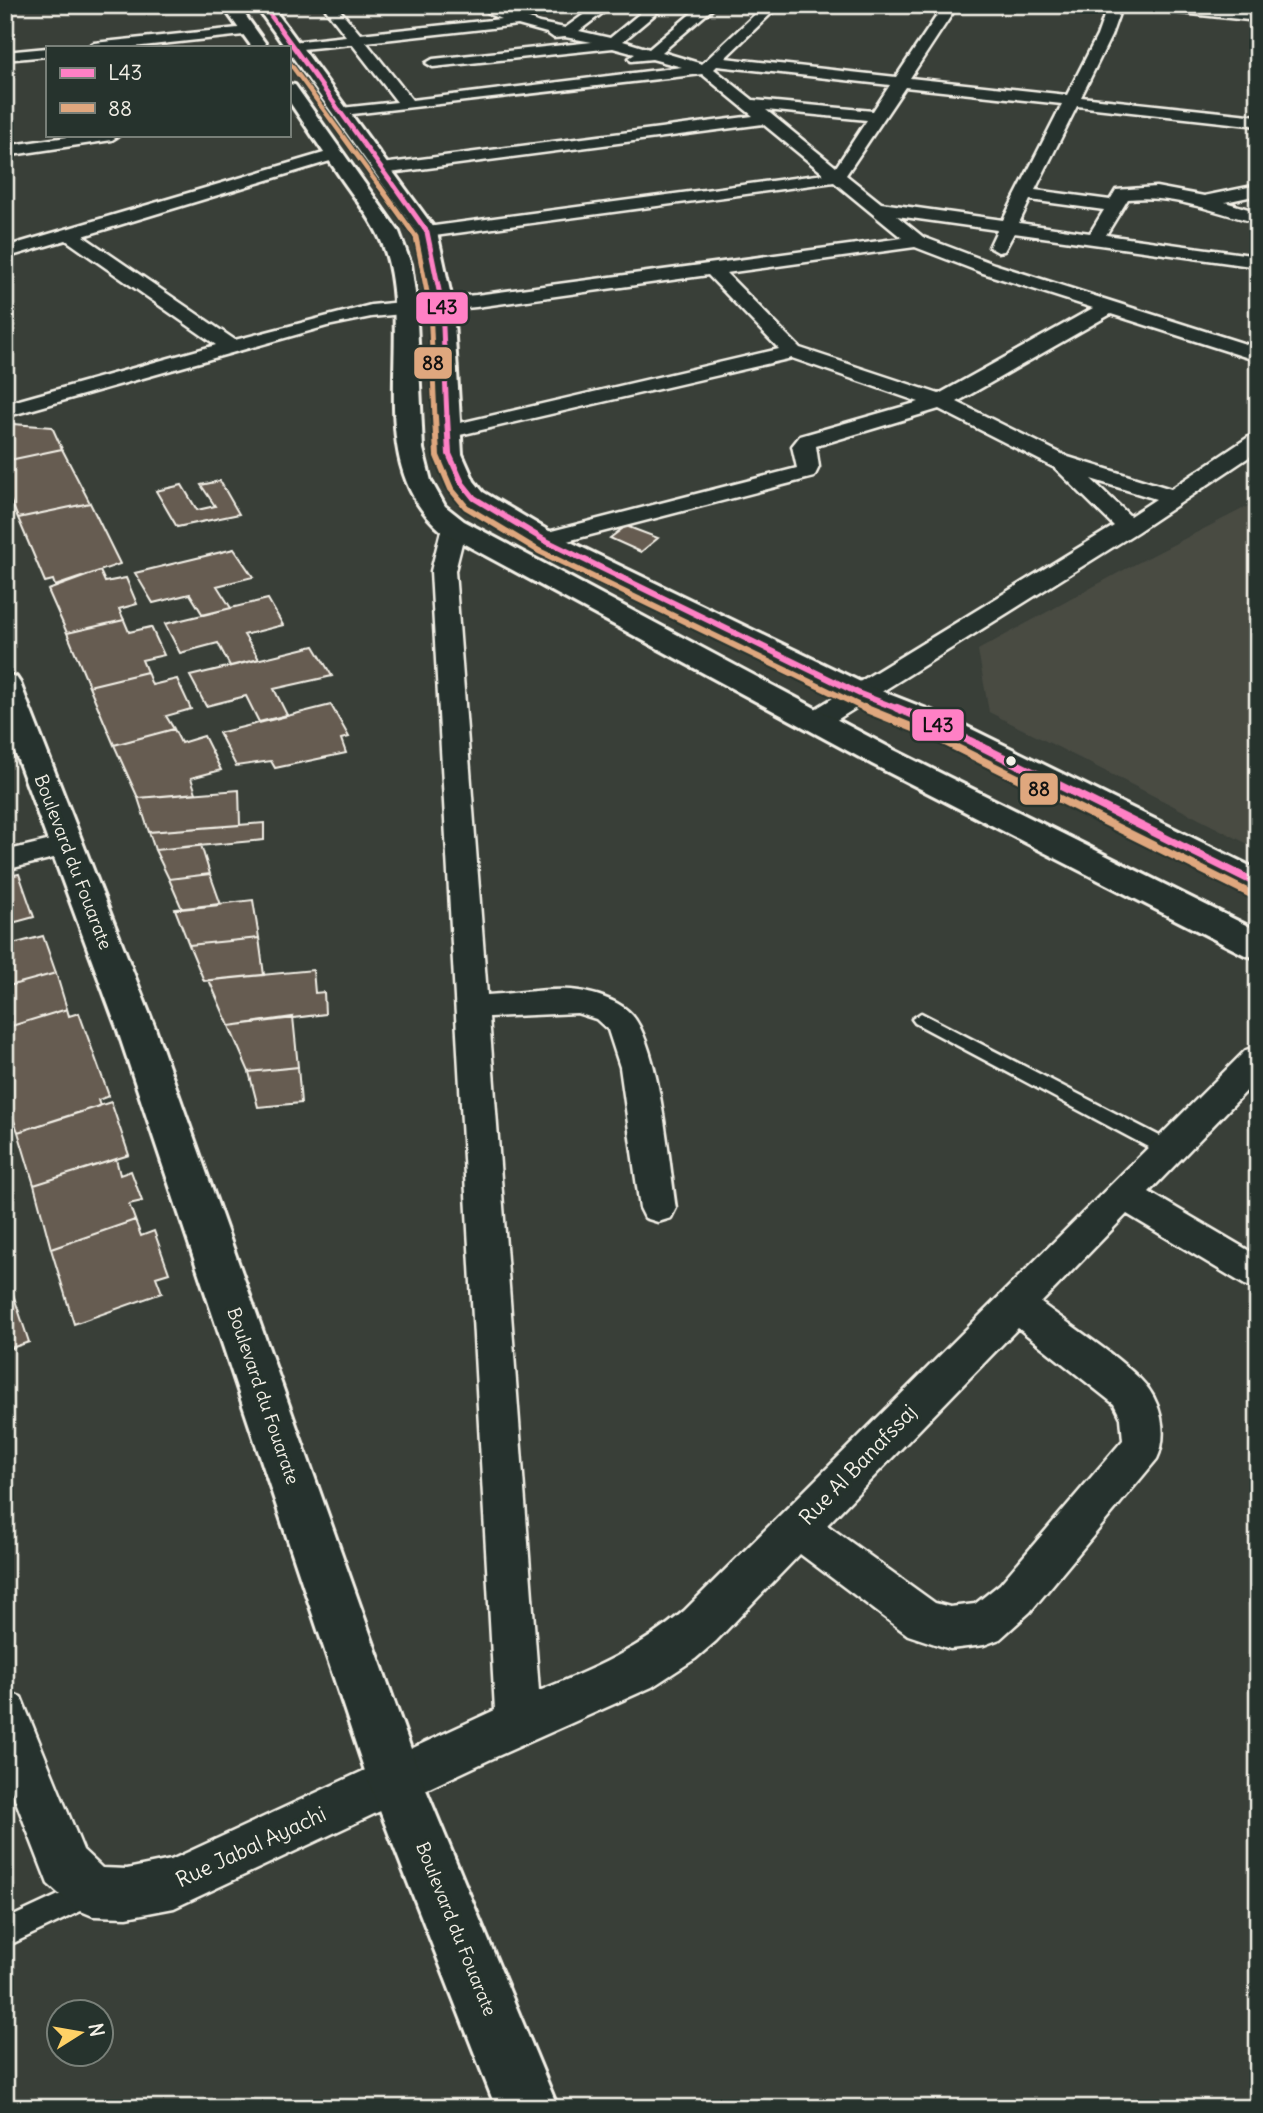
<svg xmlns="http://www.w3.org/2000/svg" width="1263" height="2113" viewBox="0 0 1263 2113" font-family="Delius,sans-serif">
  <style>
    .built { fill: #494b43 }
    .building { fill: #665c51; stroke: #f4f1e8; stroke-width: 2 }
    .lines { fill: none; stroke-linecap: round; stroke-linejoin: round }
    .service-casing { stroke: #f4f1e8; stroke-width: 5 }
    .minor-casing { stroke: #f4f1e8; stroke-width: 5 }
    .tertiary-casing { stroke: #f4f1e8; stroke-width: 6 }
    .primary-casing { stroke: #f4f1e8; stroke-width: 6 }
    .service { fill: #26332d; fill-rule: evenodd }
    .minor { fill: #26332d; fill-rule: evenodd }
    .tertiary { fill: #26332d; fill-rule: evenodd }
    .primary { fill: #26332d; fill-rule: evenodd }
    .bus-1-far3-casing { stroke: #26332d; stroke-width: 7 }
    .bus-1-far2-casing { stroke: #26332d; stroke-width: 8 }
    .bus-1-far1-casing { stroke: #26332d; stroke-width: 10 }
    .bus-1-casing { stroke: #26332d; stroke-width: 12 }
    .bus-2-far3-casing { stroke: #26332d; stroke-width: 7 }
    .bus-2-far2-casing { stroke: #26332d; stroke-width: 8 }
    .bus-2-far1-casing { stroke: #26332d; stroke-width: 10 }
    .bus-2-casing { stroke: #26332d; stroke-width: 12 }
    .bus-1-far3 { stroke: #ff80c5; stroke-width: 4.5 }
    .bus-1-far2 { stroke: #ff80c5; stroke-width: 5 }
    .bus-1-far1 { stroke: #ff80c5; stroke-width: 6 }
    .bus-1 { stroke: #ff80c5; stroke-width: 8 }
    .bus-2-far3 { stroke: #dfa77e; stroke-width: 4.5 }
    .bus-2-far2 { stroke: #dfa77e; stroke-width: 5 }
    .bus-2-far1 { stroke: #dfa77e; stroke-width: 6 }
    .bus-2 { stroke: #dfa77e; stroke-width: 8 }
    .bus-dot { fill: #f4f1e8; stroke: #26332d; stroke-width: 2.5 }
    .labels { text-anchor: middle; stroke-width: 7; stroke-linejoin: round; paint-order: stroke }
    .street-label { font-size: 18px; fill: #f4f1e8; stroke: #26332d }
    .near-street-label { font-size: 21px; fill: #f4f1e8; stroke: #26332d }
    .line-badge { stroke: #26332d; stroke-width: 2.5 }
    .pale-badge-label { font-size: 19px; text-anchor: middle; font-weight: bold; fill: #111 }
  </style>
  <rect width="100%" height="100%" fill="#393f38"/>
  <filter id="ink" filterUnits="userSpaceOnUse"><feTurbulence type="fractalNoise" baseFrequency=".0143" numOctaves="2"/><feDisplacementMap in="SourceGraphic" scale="14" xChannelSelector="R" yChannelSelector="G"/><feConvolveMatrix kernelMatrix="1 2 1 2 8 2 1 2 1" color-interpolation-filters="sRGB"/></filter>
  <g filter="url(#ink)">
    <path class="built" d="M 1258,501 L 1258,849 L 989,712 L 978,650 L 1120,572 Z"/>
    <path class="building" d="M 13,424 L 52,427 L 62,449 L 5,461 L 5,431 Z
      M 62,449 L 90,503 L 18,518 L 5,488 L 5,461 Z
      M 220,481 L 239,514 L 177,527 L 156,491 L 182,485 L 197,510 L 215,506 L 201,485 Z
      M 90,503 L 120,564 L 55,586 L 53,580 L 45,582 L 18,518 Z
      M 626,526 L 658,538 L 641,552 L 610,538 Z
      M 234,549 L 253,577 L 217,586 L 231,608 L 203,615 L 190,594 L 153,603 L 135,573 Z
      M 100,571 L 105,582 L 126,578 L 137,604 L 119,609 L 124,620 L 67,633 L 48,590 Z
      M 268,599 L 283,625 L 244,635 L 259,659 L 230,666 L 218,643 L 180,653 L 165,624 Z
      M 124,620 L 129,632 L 151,627 L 164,655 L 142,660 L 147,672 L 89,686 L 67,633 Z
      M 314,646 L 332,676 L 274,689 L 287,715 L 259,722 L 246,696 L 206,706 L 190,676 Z
      M 147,672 L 152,685 L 177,679 L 191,709 L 166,716 L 174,729 L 114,745 L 89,686 Z
      M 331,705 L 349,737 L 341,739 L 346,753 L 275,768 L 271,761 L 236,766 L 219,733 Z
      M 174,729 L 181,743 L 204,736 L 221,770 L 191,778 L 196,793 L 138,798 L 114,745 Z
      M 239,790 L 240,825 L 149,832 L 138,798 Z
      M 264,823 L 264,840 L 155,850 L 149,832 Z
      M 201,845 L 210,874 L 169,879 L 155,850 Z
      M 19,874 L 34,917 L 5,925 L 5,877 Z
      M 210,874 L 221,905 L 182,909 L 169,879 Z
      M 253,900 L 259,938 L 189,945 L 175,909 Z
      M 43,936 L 56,973 L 5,987 L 5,946 Z
      M 259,938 L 264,975 L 204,981 L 189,945 Z
      M 313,970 L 315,993 L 324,992 L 325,1014 L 229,1026 L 209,980 Z
      M 56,973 L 67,1009 L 5,1028 L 5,987 Z
      M 67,1009 L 69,1016 L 79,1013 L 109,1096 L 98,1100 L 100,1106 L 18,1132 L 5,1095 L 5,1028 Z
      M 293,1017 L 298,1067 L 249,1072 L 229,1026 Z
      M 298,1067 L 301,1103 L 258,1107 L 249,1072 Z
      M 111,1102 L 129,1155 L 34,1185 L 18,1132 Z
      M 116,1159 L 120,1175 L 131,1171 L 142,1201 L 129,1204 L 135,1220 L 51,1249 L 34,1185 Z
      M 135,1220 L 141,1236 L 154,1231 L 169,1273 L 156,1277 L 162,1293 L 74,1324 L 51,1249 Z
      M 11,1288 L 29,1342 L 5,1350 L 5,1290 Z"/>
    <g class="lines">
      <g class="service-casing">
        <path id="service" d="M 921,1013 L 1175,1144 L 1177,1149 L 1175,1154 L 1161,1154 L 915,1023 L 912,1019 Z
          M 91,1880 L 100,1884 L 104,1893 L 100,1902 L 5,1947 L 5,1920 Z"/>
      </g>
      <g class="minor-casing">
        <path id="minor" d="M 330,5 L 345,5 L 340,10 L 360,34 L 501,19 L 491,15 L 481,5 L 496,5 L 539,23 L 565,28 L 597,5 L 613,5 L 579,31 L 610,38 L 650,5 L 666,5 L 623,41 L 649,49 L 701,5 L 717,5 L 662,52 L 702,64 L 765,5 L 780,5 L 725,58 L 896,77 L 944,5 L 958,5 L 910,78 L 1067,95 L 1097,36 L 1108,5 L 1122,5 L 1111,36 L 1081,97 L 1258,116 L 1258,126 L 1077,106 L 1035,190 L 1110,200 L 1116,190 L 1156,187 L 1204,196 L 1258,185 L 1258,195 L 1225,202 L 1258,212 L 1258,223 C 1214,212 1174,194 1128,199 L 1106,235 L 1258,256 L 1258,267 L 1014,233 L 1004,251 L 998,252 L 989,247 L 997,230 L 897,216 L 923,237 L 994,264 L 1258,348 L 1258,361 L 1111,314 L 957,402 L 1068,457 L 1171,489 L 1250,436 L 1258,435 L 1258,451 L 1137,532 L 827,726 L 817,728 L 807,726 L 804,720 L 807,714 L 1114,526 L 1055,468 L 939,409 L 816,446 L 819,467 L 814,477 L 544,547 L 536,545 L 532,540 L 536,535 L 797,468 L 792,446 L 800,436 L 919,402 L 792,358 L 447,438 L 439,437 L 436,432 L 439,427 L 447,426 L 779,349 L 708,275 L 476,307 L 371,317 L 327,326 L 5,417 L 5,404 L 216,345 L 66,240 L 5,258 L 5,247 L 334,150 L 342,155 L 340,158 L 83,236 L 235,340 L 371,305 L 476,295 L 902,238 L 834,182 L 427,237 L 421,236 L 418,232 L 427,227 L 824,174 L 763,124 L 382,174 L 376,173 L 374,169 L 382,164 L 753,116 L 702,74 L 335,116 L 333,113 L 341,108 L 397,102 L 352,44 L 292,50 L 286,47 L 287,43 L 292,42 L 346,36 L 326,10 ZM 518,25 L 547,33 L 554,38 L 565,37 L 592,42 L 433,59 L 426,63 L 433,67 L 613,48 L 635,54 L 629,58 L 631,61 L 652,59 L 682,67 L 412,100 L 366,42 ZM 717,66 L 890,85 L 873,111 L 753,100 L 714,69 ZM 905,87 L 1062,104 L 1003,220 L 881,203 L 846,175 ZM 766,110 L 867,120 L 836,167 ZM 1030,200 L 1104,210 L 1090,233 L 1019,223 ZM 915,247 L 980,272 L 1093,308 L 939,394 L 800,348 L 726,273 ZM 1091,479 L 1156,499 L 1130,516 Z
          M 1136,5 L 1185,5 L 1258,13 L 1258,21 L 1143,9 Z
          M 248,27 L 253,28 L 253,34 L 133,47 L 87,47 L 94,43 Z
          M 47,48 L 47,56 L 5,60 L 5,52 Z
          M 81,135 L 120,135 L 112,140 L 5,156 L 5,146 Z
          M 454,520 L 462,522 L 466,527 L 455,571 L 487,995 C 513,994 555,987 579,991 C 596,994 620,1001 632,1015 C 660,1048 669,1162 676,1208 L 671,1218 L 658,1222 L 645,1218 L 640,1208 L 620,1067 L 608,1030 L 596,1019 L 577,1013 L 489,1017 L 539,1691 C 592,1670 641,1648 684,1611 L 1246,1050 L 1258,1046 L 1258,1079 L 1149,1192 L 1258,1256 L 1258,1289 L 1245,1285 L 1127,1214 L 1041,1303 C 1074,1328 1111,1351 1140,1379 C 1161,1399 1169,1434 1157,1459 L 1030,1612 L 1000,1639 L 984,1645 L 950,1649 L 908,1635 L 800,1554 L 716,1641 L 695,1659 L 652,1687 L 491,1759 L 174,1908 L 127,1917 L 93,1916 L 76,1909 L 48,1884 L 5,1773 L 5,1691 L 21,1697 L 83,1850 L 102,1868 L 127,1869 L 171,1860 L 495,1710 L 431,571 L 442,527 L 446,522 ZM 1018,1328 L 1114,1404 L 1121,1418 L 1123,1440 L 1000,1584 L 975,1604 L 950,1607 L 935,1603 L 827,1525 Z
          M 68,836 L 78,838 L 83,845 L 78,852 L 5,870 L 5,851 Z"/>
      </g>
      <g class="tertiary-casing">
        <path id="tertiary" d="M 5,674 L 16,677 L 20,683 L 155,1028 L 422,1780 L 558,2108 L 496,2108 L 368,1780 L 117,1028 L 5,725 Z"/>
      </g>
      <g class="primary-casing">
        <path id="primary" d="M 222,5 L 238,5 L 268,47 L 252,47 Z
          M 255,5 L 271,5 L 437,232 L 453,305 L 462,454 L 474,481 L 483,492 L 554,534 L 871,687 L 947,717 L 1258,870 L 1258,895 L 1246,892 L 925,731 L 849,701 L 534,546 L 465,504 L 449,483 L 436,454 L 431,305 L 417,232 L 289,52 L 289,47 L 285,47 Z
          M 289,84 L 295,85 L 399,232 L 411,264 L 416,300 L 423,449 L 431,481 L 445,506 L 464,521 L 894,750 L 1258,931 L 1258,958 L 1245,955 L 872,764 L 444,533 C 364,468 409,353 389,265 C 382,232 362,208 343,181 C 325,154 307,128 289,101 Z"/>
      </g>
      <use href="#service" class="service"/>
      <use href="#minor" class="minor"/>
      <use href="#tertiary" class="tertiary"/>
      <use href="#primary" class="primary"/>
      <g class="bus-1-far3-casing">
        <path id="bus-1-far3" d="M 263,5 L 394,186"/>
      </g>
      <g class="bus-1-far2-casing">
        <path id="bus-1-far2" d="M 393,184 L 427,232 L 442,305 L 447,418"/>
      </g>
      <g class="bus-1-far1-casing">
        <path id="bus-1-far1" d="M 447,417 L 449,454 L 462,483 L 474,498 L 544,540 L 860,694 L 901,710"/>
      </g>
      <g class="bus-1-casing">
        <path id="bus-1" d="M 897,708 L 936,724 L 1258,884"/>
      </g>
      <g class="bus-2-far3-casing">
        <path id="bus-2-far3" d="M 289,62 L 379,186"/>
      </g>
      <g class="bus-2-far2-casing">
        <path id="bus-2-far2" d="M 378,184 L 416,237 L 430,307 L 435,418"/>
      </g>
      <g class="bus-2-far1-casing">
        <path id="bus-2-far1" d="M 435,417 L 437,456 L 451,489 L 466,507 L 539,551 L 868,710"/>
      </g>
      <g class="bus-2-casing">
        <path id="bus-2" d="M 864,708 L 931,735 L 1253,895"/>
      </g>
      <use href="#bus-1-far3" class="bus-1-far3"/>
      <use href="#bus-1-far2" class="bus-1-far2"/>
      <use href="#bus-1-far1" class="bus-1-far1"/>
      <use href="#bus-1" class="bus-1"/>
      <use href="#bus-2-far3" class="bus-2-far3"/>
      <use href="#bus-2-far2" class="bus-2-far2"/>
      <use href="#bus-2-far1" class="bus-2-far1"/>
      <use href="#bus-2" class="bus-2"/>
    </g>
  </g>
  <circle class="bus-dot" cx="1011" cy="761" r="6"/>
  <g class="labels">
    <g class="street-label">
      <text transform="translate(73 862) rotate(69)" y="6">Boulevard du Fouarate</text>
      <text transform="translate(263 1396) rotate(71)" y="6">Boulevard du Fouarate</text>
      <text transform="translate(456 1929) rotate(68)" y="6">Boulevard du Fouarate</text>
    </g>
    <g class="near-street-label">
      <text transform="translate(858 1465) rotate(-46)" y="7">Rue Al Banafssaj</text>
      <text transform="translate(251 1847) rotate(-25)" y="7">Rue Jabal Ayachi</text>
    </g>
  </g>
  <g class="line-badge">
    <rect x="415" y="291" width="54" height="34" rx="7" fill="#ff80c5"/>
    <rect x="413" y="346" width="40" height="34" rx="7" fill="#dfa77e"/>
    <rect x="911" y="708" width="54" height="34" rx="7" fill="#ff80c5"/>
    <rect x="1019" y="772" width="40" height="34" rx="7" fill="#dfa77e"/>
  </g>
  <g class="pale-badge-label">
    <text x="442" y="314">L43</text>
    <text x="433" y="370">88</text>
    <text x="938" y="732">L43</text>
    <text x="1039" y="796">88</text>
  </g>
  <rect width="1263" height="2113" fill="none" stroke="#26332d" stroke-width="28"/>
  <rect x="14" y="14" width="1235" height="2085" fill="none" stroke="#f4f1e8" stroke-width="2.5" filter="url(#ink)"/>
  <rect x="46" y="46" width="245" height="91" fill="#26332d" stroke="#787f78" stroke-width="2"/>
  <rect x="60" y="68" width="35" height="10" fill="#ff80c5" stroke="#787f78" stroke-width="2"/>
  <text x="108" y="80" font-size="21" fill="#f4f1e8">L43</text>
  <rect x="60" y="103" width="35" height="10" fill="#dfa77e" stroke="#787f78" stroke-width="2"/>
  <text x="108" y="116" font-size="21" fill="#f4f1e8">88</text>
  <g transform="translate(80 2033) rotate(79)"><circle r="33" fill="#26332d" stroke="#787f78" stroke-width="2"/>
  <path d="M0-5L12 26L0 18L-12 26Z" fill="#ffd166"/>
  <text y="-10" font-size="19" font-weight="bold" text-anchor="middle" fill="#f4f1e8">N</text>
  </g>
</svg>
